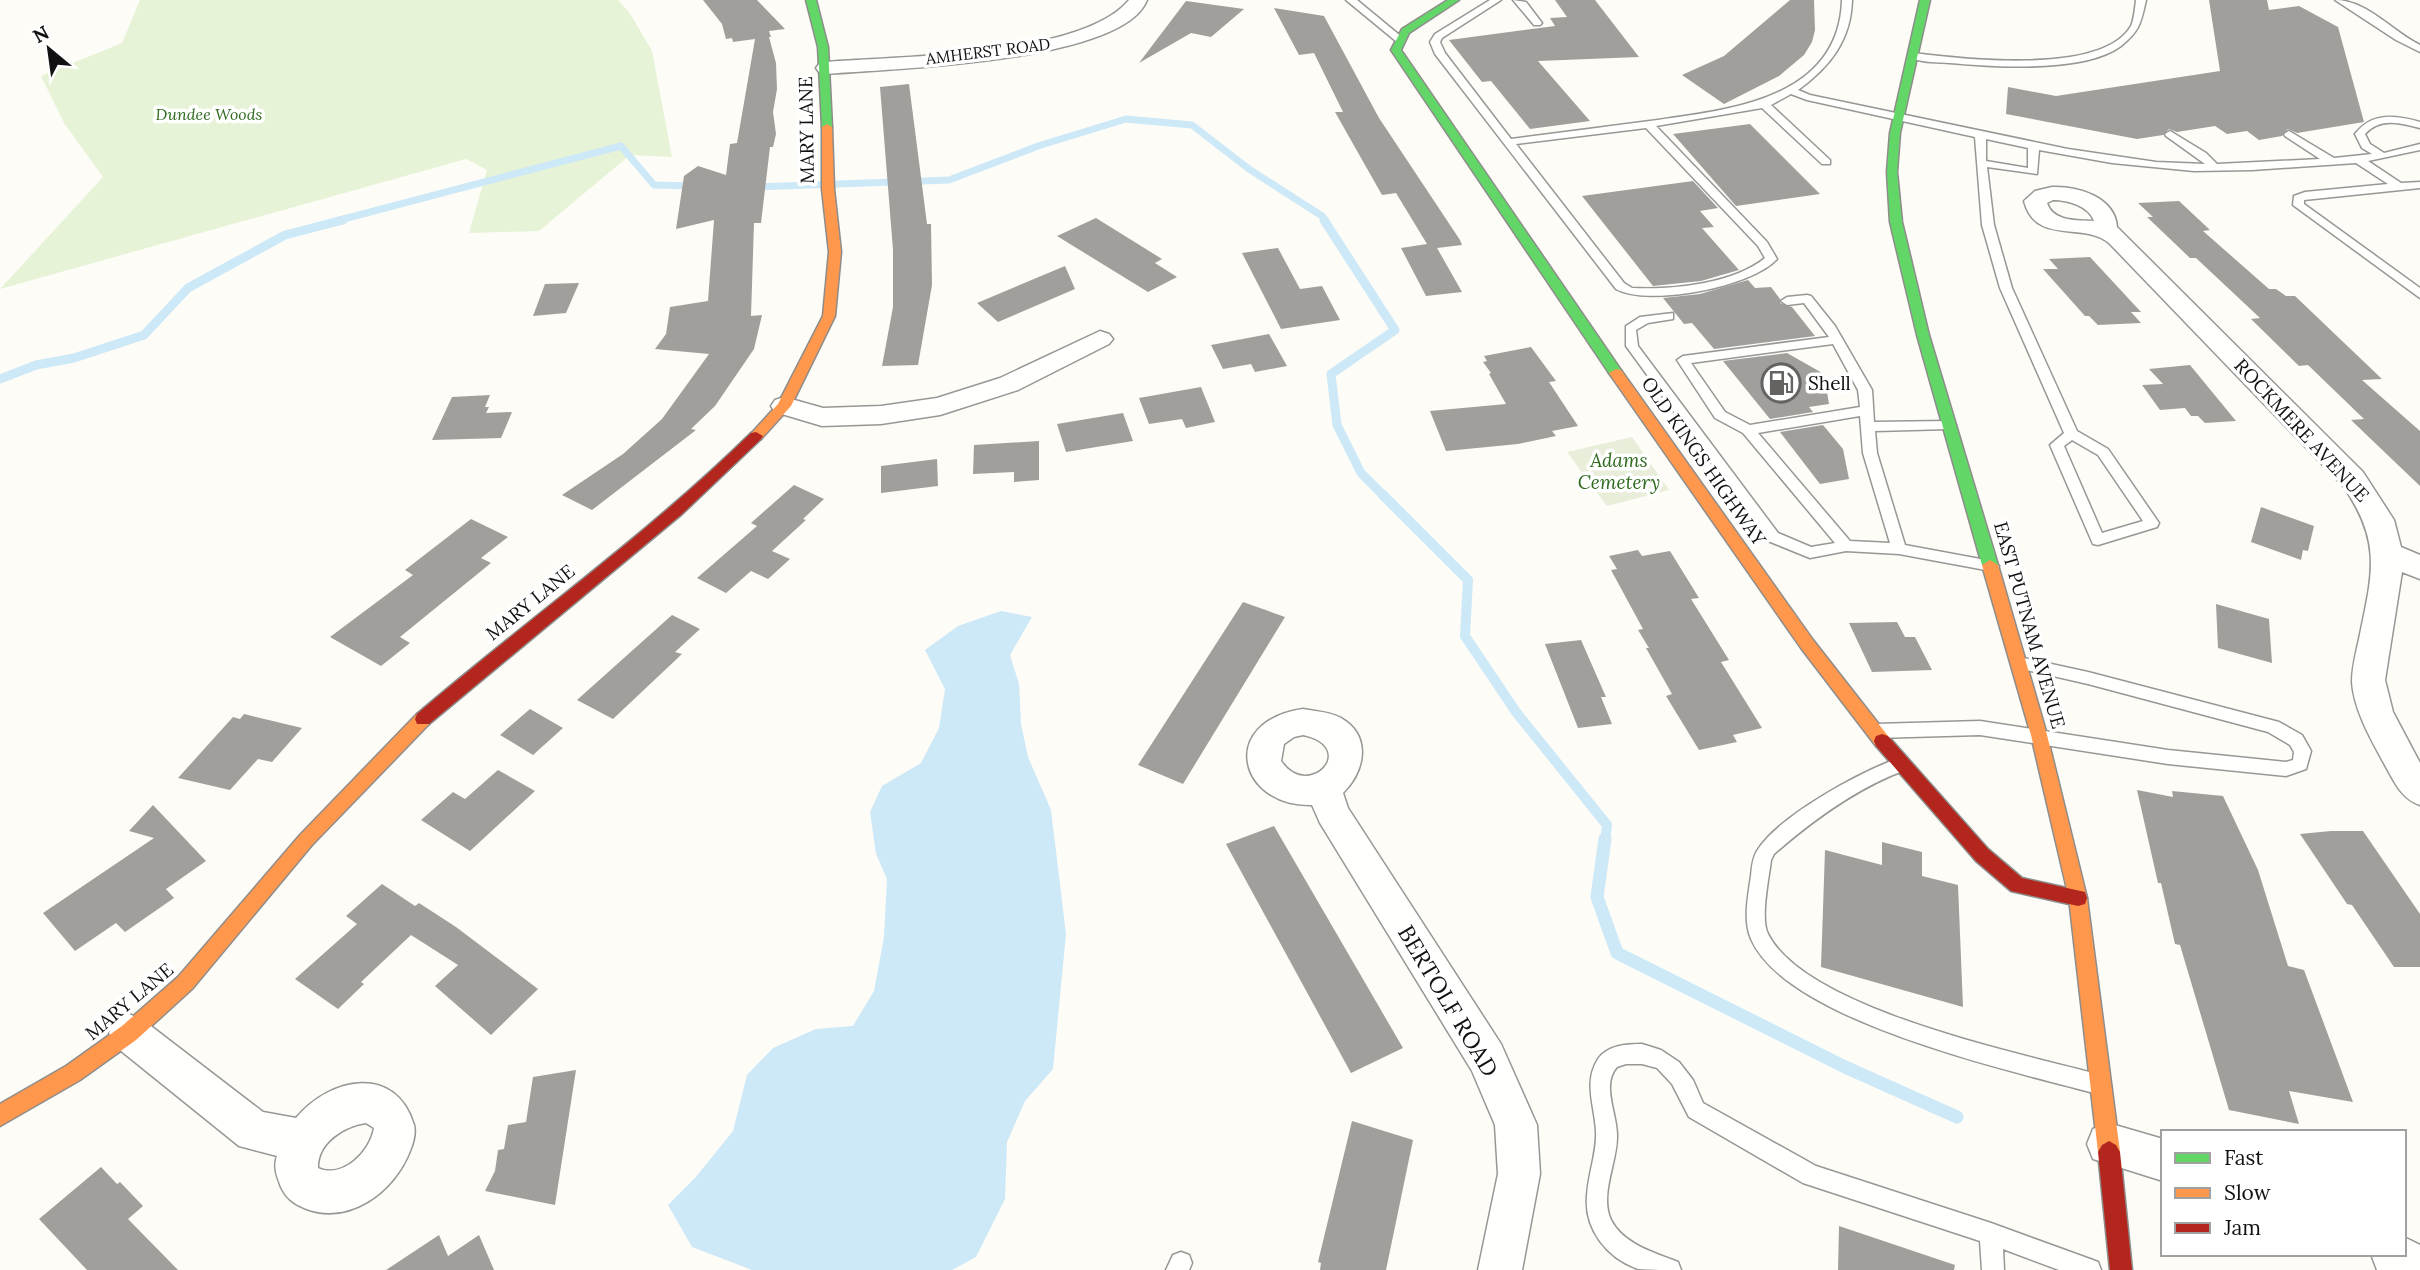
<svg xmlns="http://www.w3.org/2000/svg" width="2420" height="1270" viewBox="0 0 2420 1270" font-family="Lora,serif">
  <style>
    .green { fill: #e7f3d7 }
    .cemetery { fill: #e9eedb }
    .water { fill: #cde8f7 }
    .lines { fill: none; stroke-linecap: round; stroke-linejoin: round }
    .stream-far3 { stroke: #cde8f7; stroke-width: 7 }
    .stream-far2 { stroke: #cde8f7; stroke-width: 9 }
    .stream-far1 { stroke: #cde8f7; stroke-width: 10 }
    .stream { stroke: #cde8f7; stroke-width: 13 }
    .building { fill: #a19f9c }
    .lane-casing { stroke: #979795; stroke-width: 3 }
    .street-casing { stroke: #979795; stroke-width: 3 }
    .fast-casing { stroke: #8e8d8b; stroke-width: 3 }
    .slow-casing { stroke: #8e8d8b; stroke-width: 3 }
    .jam-casing { stroke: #8e8d8b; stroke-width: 3 }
    .lane { fill: #fffffe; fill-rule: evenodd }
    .street { fill: #fffffe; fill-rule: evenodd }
    .fast { fill: #63d668; fill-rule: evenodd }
    .slow { fill: #ff974d; fill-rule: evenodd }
    .jam { fill: #b3261e; fill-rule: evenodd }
    .labels { text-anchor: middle; stroke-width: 7; stroke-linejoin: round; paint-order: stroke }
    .far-street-label { font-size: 16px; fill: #111; stroke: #fff }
    .far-park-label { font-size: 16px; font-style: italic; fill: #2f6b1f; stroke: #fff }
    .street-label { font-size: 19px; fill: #111; stroke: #fff }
    .poi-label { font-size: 19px; fill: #111; stroke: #fff; text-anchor: start }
    .park-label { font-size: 19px; font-style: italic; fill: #2f6b1f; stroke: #fff }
    .near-street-label { font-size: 23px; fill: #111; stroke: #fff }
  </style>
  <rect width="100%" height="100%" fill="#fdfcf7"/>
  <path class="green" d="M 140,0 L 618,0 L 629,12 L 652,51 L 672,157 L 630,155 L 539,231 L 469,233 L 487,170 L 466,159 L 0,289 L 103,177 L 64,123 L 41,76 L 122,43 Z"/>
  <path class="cemetery" d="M 1632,437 L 1669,490 L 1607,506 L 1567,452 Z"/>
  <path class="water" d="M 1001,611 L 1032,617 L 1010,655 L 1019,684 L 1021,724 L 1028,757 L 1051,810 L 1066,934 L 1053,1069 L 1025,1101 L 1007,1142 L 1005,1199 L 976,1257 L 952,1270 L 752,1270 L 692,1247 L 668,1205 L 695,1178 L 733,1131 L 747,1075 L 773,1048 L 816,1029 L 853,1026 L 874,991 L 884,937 L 887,879 L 876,854 L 870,812 L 882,786 L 921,763 L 939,728 L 945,689 L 925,650 L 958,626 Z"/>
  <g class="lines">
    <path class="stream-far3" d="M 752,187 L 949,180 L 1038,146 L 1126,119 L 1192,125 L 1249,169 L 1322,216 L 1326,221
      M 336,221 L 621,146 L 654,185 L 694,186"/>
    <path class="stream-far2" d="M 1324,220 L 1395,330 L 1331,374 L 1337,425 L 1361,473 L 1385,497
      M 0,379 L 36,365 L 74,358 L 144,335 L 188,288 L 285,235 L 343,220"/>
    <path class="stream-far1" d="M 1383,495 L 1468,580 L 1465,636 L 1516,712 L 1607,825 L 1605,841"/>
    <path class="stream" d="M 1605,839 L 1597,897 L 1617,953 L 1845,1067 L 1957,1117"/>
  </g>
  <path class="building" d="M 703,0 L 757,0 L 785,29 L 769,31 L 771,37 L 769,37 L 776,63 L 777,89 L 773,112 L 776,134 L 773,147 L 770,147 L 761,223 L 754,223 L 751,316 L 762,315 L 754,349 L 715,406 L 691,429 L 696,430 L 592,510 L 562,495 L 623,454 L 662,419 L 709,354 L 655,349 L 666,334 L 670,307 L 708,301 L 714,220 L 676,229 L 684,176 L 698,166 L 726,175 L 730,144 L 737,143 L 755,39 L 733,42 L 732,38 L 726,39 L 722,24 Z
    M 1555,0 L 1595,0 L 1639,57 L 1538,61 L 1590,121 L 1530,129 L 1491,81 L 1482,82 L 1449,40 L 1555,26 L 1550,18 L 1567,17 Z
    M 1790,0 L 1814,0 L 1815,30 L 1812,42 L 1804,55 L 1779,76 L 1724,104 L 1682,75 L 1724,56 Z
    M 2209,0 L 2267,0 L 2269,10 L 2299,6 L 2338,27 L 2364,122 L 2297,133 L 2288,129 L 2282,136 L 2259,140 L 2247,131 L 2227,134 L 2215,126 L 2177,132 L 2169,129 L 2163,135 L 2137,139 L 2006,114 L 2008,87 L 2056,96 L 2220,71 Z
    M 1186,1 L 1244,9 L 1211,37 L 1191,33 L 1139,63 Z
    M 1274,8 L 1324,16 L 1379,118 L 1460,240 L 1462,245 L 1437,248 L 1462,292 L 1426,296 L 1401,248 L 1427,244 L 1396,193 L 1382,195 L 1335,112 L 1343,112 L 1314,53 L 1299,55 Z
    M 909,84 L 927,224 L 931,224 L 932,285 L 918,365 L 882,366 L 893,307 L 893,250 L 880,87 Z
    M 1750,124 L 1820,194 L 1736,206 L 1673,134 Z
    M 1693,181 L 1718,208 L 1700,211 L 1714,227 L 1702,228 L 1739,270 L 1701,281 L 1653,286 L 1582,196 Z
    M 2179,201 L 2210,230 L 2203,231 L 2269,289 L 2276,289 L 2286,296 L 2295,296 L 2382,379 L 2362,380 L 2420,431 L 2420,486 L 2351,420 L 2364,419 L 2308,365 L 2299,366 L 2251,319 L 2260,318 L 2196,258 L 2190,258 L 2147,217 L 2153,217 L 2138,203 Z
    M 1096,218 L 1162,259 L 1155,263 L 1177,277 L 1148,292 L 1057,236 Z
    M 1278,248 L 1300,289 L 1322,286 L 1340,320 L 1281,329 L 1242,253 Z
    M 2090,257 L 2141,312 L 2131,312 L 2141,323 L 2098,325 L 2089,316 L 2085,316 L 2043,269 L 2058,269 L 2049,259 Z
    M 1065,266 L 1075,289 L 998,322 L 977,303 Z
    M 1748,280 L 1755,288 L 1771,287 L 1780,299 L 1780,303 L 1792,307 L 1815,336 L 1714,349 L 1692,323 L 1684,324 L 1663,298 L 1700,294 Z
    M 579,283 L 566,313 L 533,316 L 545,284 Z
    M 1269,334 L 1287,366 L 1255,372 L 1251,364 L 1223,369 L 1211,345 Z
    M 1531,347 L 1556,381 L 1549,382 L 1578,426 L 1552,431 L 1556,436 L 1518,444 L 1446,451 L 1430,411 L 1506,404 L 1489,374 L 1491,373 L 1483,362 L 1487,361 L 1484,356 Z
    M 1787,353 L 1824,374 L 1829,404 L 1809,407 L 1813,412 L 1770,419 L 1723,361 Z
    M 2190,365 L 2236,421 L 2205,423 L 2198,416 L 2191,416 L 2185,408 L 2160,410 L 2142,385 L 2163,384 L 2149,369 Z
    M 1201,387 L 1215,422 L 1186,428 L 1182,419 L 1149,424 L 1139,398 Z
    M 490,395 L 485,407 L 489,407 L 486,413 L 512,412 L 501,438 L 432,440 L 452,397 Z
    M 1123,413 L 1133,441 L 1066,452 L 1057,424 Z
    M 1823,425 L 1843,449 L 1849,479 L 1820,484 L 1780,432 Z
    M 1039,441 L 1039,480 L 1014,482 L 1014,472 L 973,474 L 974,445 Z
    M 937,459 L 938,486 L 881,493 L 881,466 Z
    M 794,485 L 824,499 L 803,519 L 806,520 L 772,551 L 790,559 L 768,579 L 751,571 L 726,593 L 697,578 L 757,526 L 751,523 Z
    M 2261,507 L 2314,526 L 2308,551 L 2303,550 L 2301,560 L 2251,542 Z
    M 471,519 L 508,537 L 481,558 L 491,563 L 400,637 L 410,643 L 381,666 L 330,637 L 413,575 L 405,570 Z
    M 1638,550 L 1642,556 L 1670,551 L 1699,598 L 1691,599 L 1729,660 L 1721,662 L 1762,728 L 1733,735 L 1737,742 L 1699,750 L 1666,696 L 1672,694 L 1646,648 L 1649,648 L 1638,630 L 1643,629 L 1611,570 L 1617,569 L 1609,556 Z
    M 1243,602 L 1285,617 L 1183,784 L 1138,765 Z
    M 2216,604 L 2269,619 L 2272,663 L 2218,648 Z
    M 672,615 L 700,629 L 675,652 L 682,654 L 613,719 L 577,700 Z
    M 1897,622 L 1905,637 L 1915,637 L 1932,670 L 1872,672 L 1849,623 Z
    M 1581,640 L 1606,697 L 1601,697 L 1612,724 L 1578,728 L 1545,644 Z
    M 530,709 L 563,728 L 533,755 L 500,735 Z
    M 244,714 L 302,728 L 272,762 L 258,759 L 230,790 L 178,778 L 233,717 L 240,719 Z
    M 498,770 L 535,791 L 470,851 L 421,820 L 453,792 L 465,799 Z
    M 2137,790 L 2173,797 L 2172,791 L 2223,796 L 2258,870 L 2288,966 L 2304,970 L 2353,1102 L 2289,1091 L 2299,1124 L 2229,1110 L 2180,945 L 2175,944 L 2161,883 L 2158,883 Z
    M 153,805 L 206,861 L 166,889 L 174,898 L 125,932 L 116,923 L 75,951 L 43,913 L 154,838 L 129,831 Z
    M 1274,826 L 1403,1048 L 1351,1073 L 1226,844 Z
    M 2331,831 L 2363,831 L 2420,914 L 2420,967 L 2394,967 L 2352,905 L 2347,904 L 2300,834 Z
    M 1882,842 L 1922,852 L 1922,876 L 1958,885 L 1963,1007 L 1821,967 L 1825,850 L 1882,865 Z
    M 382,884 L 415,906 L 419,903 L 456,927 L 538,989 L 491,1035 L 435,986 L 458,965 L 411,935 L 361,982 L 364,984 L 338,1009 L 295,979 L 357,924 L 346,916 Z
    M 576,1070 L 555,1205 L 485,1191 L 495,1171 L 498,1150 L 504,1149 L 508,1125 L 526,1122 L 533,1077 Z
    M 1352,1121 L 1413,1140 L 1386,1270 L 1320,1270 L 1321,1263 L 1318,1262 Z
    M 101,1167 L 117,1184 L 120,1182 L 143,1206 L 128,1219 L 178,1270 L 87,1270 L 39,1219 Z
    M 1839,1226 L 1955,1265 L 1954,1270 L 1838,1270 Z
    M 439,1235 L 448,1256 L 479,1235 L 494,1270 L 386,1270 Z"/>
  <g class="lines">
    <g class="lane-casing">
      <path id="lane" d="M 1346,0 L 1357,0 L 1403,38 L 1403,42 L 1397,42 Z
        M 1490,0 L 1501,0 L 1442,38 L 1440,42 L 1445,53 L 1511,139 C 1557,133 1604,127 1650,121 C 1726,110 1839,101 1842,0 L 1852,0 C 1851,40 1830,67 1798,90 L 1810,95 L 2068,149 L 2156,162 L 2205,164 L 2166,136 L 2165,134 L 2170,131 L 2206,153 L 2217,164 L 2320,159 L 2285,136 L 2284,134 L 2289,131 L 2334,158 L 2372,154 L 2362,148 L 2355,134 C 2372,112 2395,115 2420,122 L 2420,128 C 2401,123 2380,117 2365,134 L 2370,144 L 2384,153 L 2420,144 L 2420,150 L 2368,161 L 2401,183 L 2420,182 L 2420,188 L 2304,200 L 2304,204 L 2420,288 L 2420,298 L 2293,205 L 2294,196 L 2305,192 L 2388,184 L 2356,163 L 2252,170 L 2194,171 L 2112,163 L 2039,150 L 2037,174 L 1987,167 L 1994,225 L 2012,288 L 2077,431 L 2108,449 L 2159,523 L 2157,527 L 2098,545 L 2093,544 L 2050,445 L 2064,433 L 2000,288 L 1982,225 L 1975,137 L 1807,100 L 1791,94 L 1771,105 L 1830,160 L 1830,164 L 1822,164 L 1762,108 L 1656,126 L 1767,242 L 1777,259 C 1752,287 1648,307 1616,289 L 1435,54 L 1430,42 L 1435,34 ZM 1646,128 L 1758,246 L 1765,258 C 1733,284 1672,290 1632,288 L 1624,283 L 1516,144 ZM 1986,139 L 2028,148 L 2028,168 L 1986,161 ZM 2072,440 L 2098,455 L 2143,521 L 2102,533 L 2064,446 Z
        M 1513,0 L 1526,2 L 1542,23 L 1540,25 L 1534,25 Z
        M 2136,0 L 2146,0 C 2141,22 2140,31 2121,46 C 2085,73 1993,67 1950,63 C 1937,62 1919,63 1908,56 L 1913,53 C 1961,59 2102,76 2131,26 C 2134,20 2135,8 2136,0 Z
        M 2335,0 C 2367,0 2393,32 2420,45 L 2420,52 L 2396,40 Z
        M 1807,295 L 1811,296 L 1835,326 L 1872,390 L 1874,422 L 1949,421 L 1956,425 L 1949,429 L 1875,431 L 1877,453 L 1905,545 L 1991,561 L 1999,566 L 1996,570 L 1991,571 L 1899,554 L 1846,551 L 1810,558 L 1768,541 L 1626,346 L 1626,326 L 1640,317 L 1673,313 L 1673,319 L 1648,323 L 1636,330 L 1638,346 L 1778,533 L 1811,547 L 1835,543 L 1743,433 L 1715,418 L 1677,360 L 1683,356 L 1829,337 L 1804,303 L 1787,305 L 1781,301 L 1787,297 ZM 1833,344 L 1858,390 L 1860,407 L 1750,425 L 1725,412 L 1691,363 ZM 1860,416 L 1863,453 L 1890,543 L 1850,541 L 1758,433 Z
        M 2019,657 L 2088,672 L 2279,722 L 2302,735 L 2311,751 L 2306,769 L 2286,776 L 2168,764 L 1980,735 L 1876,738 L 1870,736 L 1868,731 L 1870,726 L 1876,724 L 1980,721 L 2168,750 L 2286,762 L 2293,760 L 2294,752 L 2290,745 L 2268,732 L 2088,684 L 2013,667 L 2011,663 L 2013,659 Z
        M 1902,757 L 1908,759 L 1911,764 L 1908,769 C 1858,787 1814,819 1774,854 L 1771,860 C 1769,878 1760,918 1768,934 C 1806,1009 2018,1053 2097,1074 L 2104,1077 L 2107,1084 L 2104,1091 L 2097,1094 C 2014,1071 1787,1022 1751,939 C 1743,921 1748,896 1751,876 C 1752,868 1752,859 1757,851 C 1778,816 1863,770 1902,757 Z
        M 1642,1044 L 1661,1050 L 1679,1062 L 1693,1080 L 1703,1103 L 1816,1166 L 1991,1223 L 2090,1259 L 2098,1262 L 2101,1270 L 2059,1270 L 2003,1249 L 2004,1270 L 1982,1270 L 1980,1241 L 1803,1183 L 1689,1117 L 1672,1084 L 1657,1068 L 1642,1064 L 1626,1064 L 1617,1067 C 1601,1085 1617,1113 1617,1135 C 1618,1161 1599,1194 1611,1220 C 1623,1244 1655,1253 1678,1262 L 1681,1270 C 1668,1270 1651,1270 1638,1269 C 1607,1258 1584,1229 1587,1196 C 1588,1174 1597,1153 1596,1132 C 1595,1106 1583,1083 1598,1059 C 1608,1045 1627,1044 1642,1044 Z
        M 1181,1252 L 1189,1255 L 1192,1263 L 1189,1270 L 1166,1270 L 1173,1255 Z"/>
    </g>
    <g class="street-casing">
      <path id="street" d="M 1129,0 L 1147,0 C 1123,63 888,69 826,74 L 819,72 L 816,68 L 819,64 L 826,62 C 898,56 1082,57 1129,0 Z
        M 2052,187 C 2078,186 2115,197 2117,227 L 2363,472 L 2394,520 L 2401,547 L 2420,555 L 2420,579 L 2402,572 L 2385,680 L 2393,712 L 2420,763 L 2420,805 C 2402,799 2395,783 2386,767 C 2372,741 2354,711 2352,682 C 2352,667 2356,653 2359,639 C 2372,575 2383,543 2343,486 L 2109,243 C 2083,221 2036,246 2024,201 L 2035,191 ZM 2053,200 C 2068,200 2089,206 2094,221 C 2078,220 2053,222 2047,203 Z
        M 1100,331 L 1109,334 L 1113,339 L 1109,344 L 1018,390 L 940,415 L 881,424 L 822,426 L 775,412 L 771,406 L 775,400 L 784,397 L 823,408 L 881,406 L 937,398 L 1000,378 Z
        M 1303,709 C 1315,711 1330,712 1341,718 C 1372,736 1365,771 1343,793 L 1348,808 L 1501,1044 L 1537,1125 L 1540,1174 L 1522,1270 L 1478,1270 L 1498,1174 L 1495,1125 L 1472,1071 L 1320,823 L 1312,805 C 1239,807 1217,722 1303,709 ZM 1303,735 C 1360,747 1309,802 1281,761 L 1284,744 L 1294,737 Z
        M 129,1014 L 143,1020 L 263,1112 L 296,1118 C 330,1077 396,1064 414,1125 C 416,1133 413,1144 410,1151 C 394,1192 349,1226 304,1208 C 293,1203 286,1198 281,1187 C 277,1176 273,1168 277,1156 L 239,1146 L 115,1046 L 109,1033 L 115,1020 ZM 366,1123 L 374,1128 C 370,1152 343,1179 318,1168 C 317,1143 344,1126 366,1123 Z
        M 2108,1123 L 2163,1139 L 2163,1181 L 2093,1159 L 2087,1144 L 2093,1129 Z
        M 2404,1237 L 2420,1245 L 2420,1270 L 2377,1270 L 2371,1254 L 2404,1254 Z"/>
    </g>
    <g class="fast-casing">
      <path id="fast" d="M 806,0 L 816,0 L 828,47 L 832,127 L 827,130 L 822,127 L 818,47 Z
        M 1448,0 L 1459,0 L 1409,33 L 1401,50 L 1621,370 L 1621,376 L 1611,376 L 1391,50 L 1402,29 Z
        M 1920,0 L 1930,0 L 1900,133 L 1897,172 L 1902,222 L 1929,335 L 1998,565 L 1990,570 L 1982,565 L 1917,335 L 1890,222 L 1887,172 L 1890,133 Z"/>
    </g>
    <g class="slow-casing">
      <path id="slow" d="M 827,124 L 832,127 L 834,189 L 841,252 L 835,316 L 791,406 L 761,439 L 756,440 L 749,436 L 778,404 L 823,316 L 829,252 L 822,189 L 822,127 Z
        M 1616,369 L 1621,370 L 1813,640 L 1888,736 L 1890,741 L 1888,746 L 1882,748 L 1876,746 L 1801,648 L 1609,373 Z
        M 1990,560 L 1998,565 L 2047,735 L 2087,898 L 2120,1152 L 2116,1159 L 2109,1163 L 2102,1159 L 2098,1152 L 2069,898 L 2031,735 L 1982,565 Z
        M 423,712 L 429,714 L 431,719 L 429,724 L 312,845 L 192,989 L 136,1040 L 80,1080 L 0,1126 L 0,1104 L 66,1066 L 122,1026 L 178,977 L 300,835 L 417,714 Z"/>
    </g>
    <g class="jam-casing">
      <path id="jam" d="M 756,432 L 763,436 L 761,439 L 682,514 L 429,724 L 417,724 L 415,719 L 417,714 C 528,619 647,535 751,433 Z
        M 1882,734 L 1888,736 L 1988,849 L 2022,878 L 2085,892 L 2087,898 L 2085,904 L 2078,906 L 2011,891 L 1976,861 L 1876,746 L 1874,741 L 1876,736 Z
        M 2109,1141 L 2116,1145 L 2120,1152 L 2132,1270 L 2110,1270 L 2098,1152 L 2102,1145 Z"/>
    </g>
    <use href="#lane" class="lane"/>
    <use href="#street" class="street"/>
    <use href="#fast" class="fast"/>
    <use href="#slow" class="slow"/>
    <use href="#jam" class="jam"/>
  </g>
  <defs>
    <g id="fuel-ring" transform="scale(2.0125)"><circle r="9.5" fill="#fff" stroke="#646362" stroke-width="1.5"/><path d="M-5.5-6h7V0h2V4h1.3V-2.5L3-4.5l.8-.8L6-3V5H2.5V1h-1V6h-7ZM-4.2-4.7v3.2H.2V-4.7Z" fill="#646362"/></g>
  </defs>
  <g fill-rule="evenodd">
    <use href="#fuel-ring" x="1781" y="383"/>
  </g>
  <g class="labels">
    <g class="far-street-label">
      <text transform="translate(988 51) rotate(-7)" y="6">AMHERST ROAD</text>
    </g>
    <g class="far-park-label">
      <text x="209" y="120">Dundee Woods</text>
    </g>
    <g class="street-label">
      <text transform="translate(806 130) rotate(-91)" y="7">MARY LANE</text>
      <text transform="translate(2302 430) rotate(47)" y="7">ROCKMERE AVENUE</text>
      <text transform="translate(1704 461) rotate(55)" y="7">OLD KINGS HIGHWAY</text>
      <text transform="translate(530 602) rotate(-39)" y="7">MARY LANE</text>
      <text transform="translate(2030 625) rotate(74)" y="7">EAST PUTNAM AVENUE</text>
      <text transform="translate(129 1001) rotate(-40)" y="7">MARY LANE</text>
    </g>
    <g class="poi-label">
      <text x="1808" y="390">Shell</text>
    </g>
    <g class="park-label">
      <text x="1619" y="467">Adams<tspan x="1619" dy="22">Cemetery</tspan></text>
    </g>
    <g class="near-street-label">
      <text transform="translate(1448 1001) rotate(59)" y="8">BERTOLF ROAD</text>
    </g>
  </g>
  <rect x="2161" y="1130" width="245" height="126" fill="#ffffff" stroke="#a0a0a0" stroke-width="2"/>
  <rect x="2175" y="1153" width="35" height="10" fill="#63d668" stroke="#a0a0a0" stroke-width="2"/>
  <text x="2224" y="1165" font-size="21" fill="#111111">Fast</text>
  <rect x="2175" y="1188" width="35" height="10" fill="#ff974d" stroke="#a0a0a0" stroke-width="2"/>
  <text x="2224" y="1200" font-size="21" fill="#111111">Slow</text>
  <rect x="2175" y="1223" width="35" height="10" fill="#b3261e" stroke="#a0a0a0" stroke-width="2"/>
  <text x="2224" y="1235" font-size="21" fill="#111111">Jam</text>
  <g transform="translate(49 49) rotate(331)" stroke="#ffffff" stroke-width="5" paint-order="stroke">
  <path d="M0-5L12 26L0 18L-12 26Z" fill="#111111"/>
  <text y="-10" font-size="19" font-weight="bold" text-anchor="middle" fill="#111111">N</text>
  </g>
</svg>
